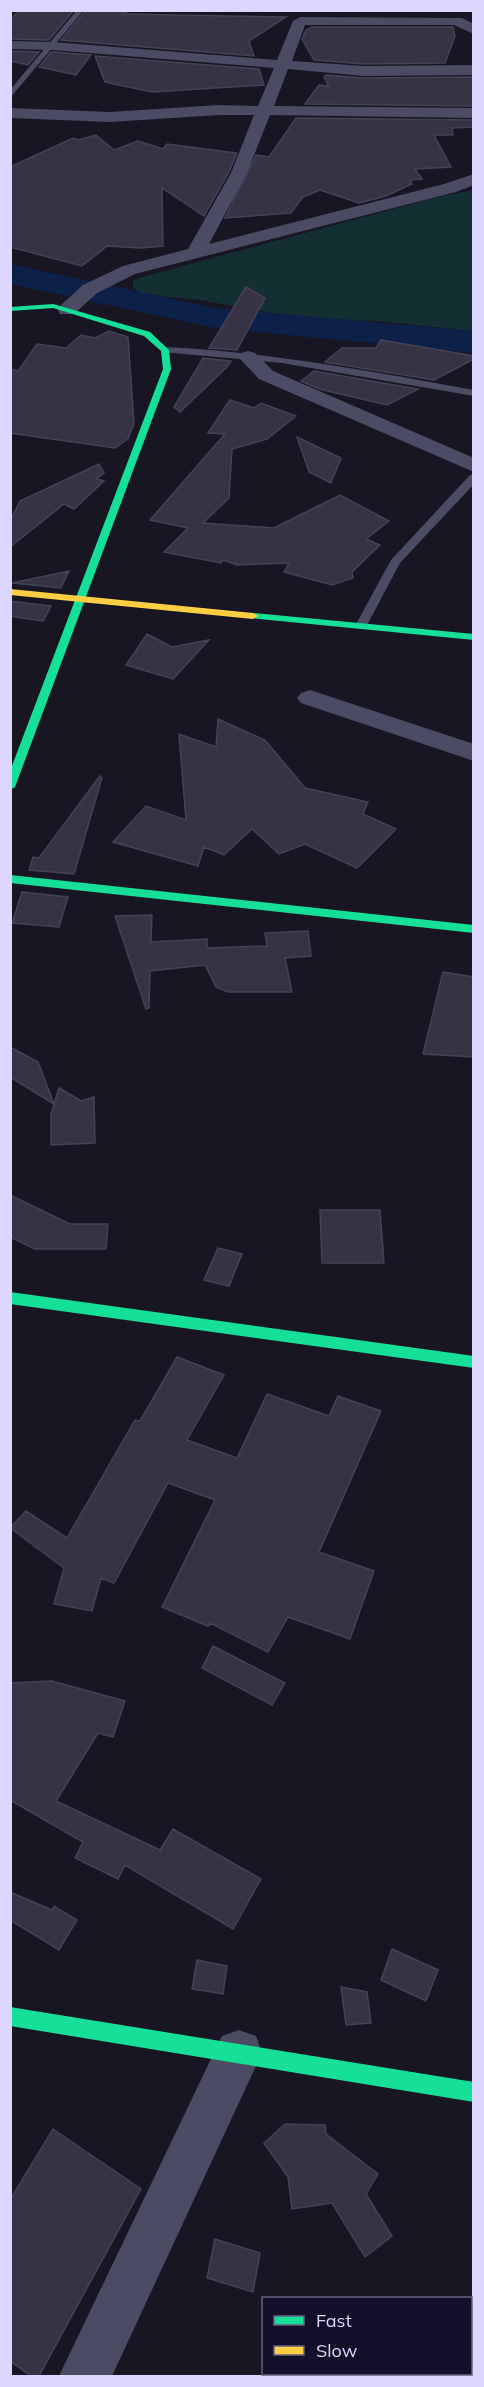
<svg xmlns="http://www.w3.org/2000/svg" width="484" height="2387" viewBox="0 0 484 2387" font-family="Mulish,sans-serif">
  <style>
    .green { fill: #132f31 }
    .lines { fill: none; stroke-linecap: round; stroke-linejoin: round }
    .river { fill: #0c2048; fill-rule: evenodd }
    .building { fill: #363345; stroke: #454157; stroke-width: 1.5 }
    .lane { fill: #4c4b64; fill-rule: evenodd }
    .street { fill: #4c4b64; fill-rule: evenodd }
    .fast { fill: #16e098; fill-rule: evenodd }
    .slow { fill: #ffcf43; fill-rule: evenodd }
  </style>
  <rect width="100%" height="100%" fill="#181623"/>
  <path class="green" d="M 473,190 L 473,331 L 378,321 L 302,318 L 199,300 L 142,294 L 133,288 L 133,280 L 146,276 L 434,198 Z"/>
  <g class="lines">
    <path class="river" d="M 10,264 L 215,308 L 474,331 L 474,353 L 215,328 L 10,284 Z"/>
  </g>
  <path class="building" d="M 21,10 L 74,10 L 49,40 L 10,39 L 10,19 Z
    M 86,10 L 130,10 L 124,14 L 286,17 L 249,41 L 254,56 L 61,40 Z
    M 312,27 L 453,27 L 455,36 L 445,63 L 364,64 L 314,60 L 302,39 L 306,30 Z
    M 10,51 L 39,52 L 28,65 L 10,61 Z
    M 51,52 L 53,52 L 91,55 L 76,75 L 39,67 Z
    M 95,56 L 259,69 L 264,85 L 152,92 L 105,82 Z
    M 326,75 L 364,78 L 474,77 L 474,106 L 305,104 L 319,85 L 329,86 L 324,77 Z
    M 296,118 L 474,120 L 474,127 L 452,128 L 453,135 L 434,135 L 451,167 L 415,169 L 422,179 L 410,180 L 412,184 L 386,196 L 359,203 L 320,190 L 303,197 L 291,213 L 225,218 L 256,155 L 269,157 Z
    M 96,135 L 114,150 L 138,141 L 163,149 L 167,144 L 237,153 L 229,172 L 204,216 L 162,188 L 163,246 L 141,248 L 107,246 L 82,266 L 10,247 L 10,167 L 73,138 L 78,140 Z
    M 246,287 L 265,298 L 237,350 L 209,348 Z
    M 109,331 L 128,337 L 134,424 L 128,439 L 115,448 L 10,433 L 10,369 L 18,371 L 37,344 L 66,348 L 81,335 L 95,338 Z
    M 381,340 L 474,356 L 474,359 L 434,380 L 325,362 L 342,348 L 376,348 Z
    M 203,358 L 231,361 L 227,367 L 180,412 L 174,407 Z
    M 314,371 L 418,389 L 387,405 L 319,389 L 301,381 Z
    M 230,400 L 254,408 L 261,403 L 296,416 L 267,439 L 232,449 L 229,498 L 203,523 L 274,528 L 340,495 L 389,521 L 366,539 L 380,545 L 352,572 L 353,578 L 332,585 L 284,572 L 289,563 L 237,565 L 223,560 L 221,563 L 164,552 L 188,528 L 150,520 L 225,434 L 208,433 Z
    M 297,437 L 341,458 L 331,483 L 309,472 Z
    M 99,464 L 104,473 L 96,479 L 104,481 L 74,509 L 64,504 L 10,547 L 10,521 L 20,501 Z
    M 69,571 L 61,588 L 12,583 Z
    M 10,601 L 51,606 L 43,621 L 10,616 Z
    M 147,634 L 172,647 L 209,640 L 173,679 L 126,665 Z
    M 218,719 L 265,740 L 305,788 L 368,802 L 363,814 L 396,829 L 357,868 L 305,844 L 279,854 L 252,829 L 224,855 L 204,847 L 198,866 L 113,842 L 146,806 L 186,820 L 179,734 L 216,747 Z
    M 100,776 L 102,778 L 74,874 L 29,870 L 33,857 L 39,858 Z
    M 22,892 L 68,897 L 59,927 L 12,923 Z
    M 152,915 L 151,942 L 207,939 L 207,948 L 267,946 L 265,933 L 308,931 L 311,956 L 285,958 L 292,992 L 228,992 L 216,987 L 205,965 L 150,971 L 149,1008 L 146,1009 L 115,916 Z
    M 443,972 L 474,977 L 474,1057 L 423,1054 Z
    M 10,1047 L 38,1062 L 54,1104 L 10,1077 Z
    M 59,1088 L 81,1101 L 94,1097 L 95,1143 L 51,1145 L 51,1114 Z
    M 10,1195 L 70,1224 L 108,1224 L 106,1249 L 35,1249 L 10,1237 Z
    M 320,1210 L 380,1210 L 384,1263 L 322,1263 Z
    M 218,1248 L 242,1254 L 229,1286 L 204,1280 Z
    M 177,1357 L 224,1375 L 187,1440 L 237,1458 L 267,1394 L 329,1416 L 338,1396 L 381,1411 L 319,1552 L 374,1571 L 350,1639 L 288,1617 L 268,1652 L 210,1623 L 208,1626 L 162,1607 L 215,1500 L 168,1483 L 114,1583 L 101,1578 L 92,1611 L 54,1604 L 64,1568 L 10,1528 L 26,1511 L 67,1538 L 135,1420 L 140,1421 Z
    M 213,1646 L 285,1683 L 272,1705 L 202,1668 Z
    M 52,1681 L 125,1701 L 113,1737 L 98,1733 L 56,1801 L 160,1850 L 173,1829 L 261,1879 L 233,1929 L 125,1865 L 118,1879 L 75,1858 L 83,1842 L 10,1800 L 10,1683 Z
    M 10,1892 L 52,1910 L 54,1906 L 77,1920 L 59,1950 L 10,1920 Z
    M 392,1949 L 438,1970 L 426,2001 L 381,1980 Z
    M 197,1960 L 227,1966 L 223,1994 L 192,1989 Z
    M 341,1987 L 367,1992 L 371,2023 L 346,2025 Z
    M 285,2124 L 325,2125 L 326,2134 L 378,2174 L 366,2194 L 392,2236 L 365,2257 L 332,2203 L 292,2209 L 288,2177 L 264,2143 Z
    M 53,2129 L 141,2189 L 39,2376 L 31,2376 L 10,2361 L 10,2200 Z
    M 215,2239 L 260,2253 L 253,2292 L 207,2278 Z"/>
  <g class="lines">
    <path class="lane" d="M 77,10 L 84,10 L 10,98 L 10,90 Z
      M 165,347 C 269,352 371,371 474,390 L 474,396 L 282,363 L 162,352 L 162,348 Z
      M 474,474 L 474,484 L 400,563 L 365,629 L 357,629 L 355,626 L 391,560 L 470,475 Z"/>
    <path class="street" d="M 300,17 L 462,18 L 474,24 L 474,34 L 454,25 L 305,25 L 292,61 L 364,66 L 474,65 L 474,75 L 364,76 L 288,69 L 274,106 L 474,108 L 474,118 L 270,115 L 247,173 L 209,244 L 444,184 L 474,174 L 474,185 L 456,192 L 135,274 L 97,293 L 74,314 L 60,314 L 58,310 L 60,306 L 83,285 L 123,266 L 188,249 L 231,173 L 254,115 L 219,115 L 110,122 L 10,118 L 10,108 L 110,112 L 219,105 L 258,106 L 274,68 L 53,50 L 10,49 L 10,41 L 53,42 L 277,60 L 293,21 Z
      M 248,351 L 255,353 L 273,371 L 474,458 L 474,472 L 259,379 L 238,357 L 241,353 Z
      M 310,690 L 474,744 L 474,761 L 301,703 L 297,698 L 301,693 Z
      M 239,2030 L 256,2036 L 262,2053 L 112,2376 L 59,2376 L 222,2036 Z"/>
    <path class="fast" d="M 53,304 L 150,332 L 169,350 L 171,369 L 15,787 L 10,790 L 10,771 L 163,369 L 161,351 L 144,336 L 53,308 L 10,311 L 10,307 Z
      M 253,613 L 474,634 L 474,640 L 250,618 L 248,616 Z
      M 10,875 L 474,925 L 474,933 L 10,883 Z
      M 10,1292 L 474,1356 L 474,1368 L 10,1304 Z
      M 10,2007 L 474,2082 L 474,2102 L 10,2026 Z"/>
    <path class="slow" d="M 10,589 L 253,613 L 258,616 L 253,619 L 10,595 Z"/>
  </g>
  <rect width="484" height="2387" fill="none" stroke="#ddd7ff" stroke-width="24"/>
  <rect x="262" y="2297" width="210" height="78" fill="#151029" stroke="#65607f" stroke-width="1.5"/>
  <rect x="274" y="2316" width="30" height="9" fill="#16e098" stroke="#65607f" stroke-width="1.5"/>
  <text x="316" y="2327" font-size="18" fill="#ddd7ff">Fast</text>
  <rect x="274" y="2346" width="30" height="9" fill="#ffcf43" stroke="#65607f" stroke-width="1.5"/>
  <text x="316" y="2357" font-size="18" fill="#ddd7ff">Slow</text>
</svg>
